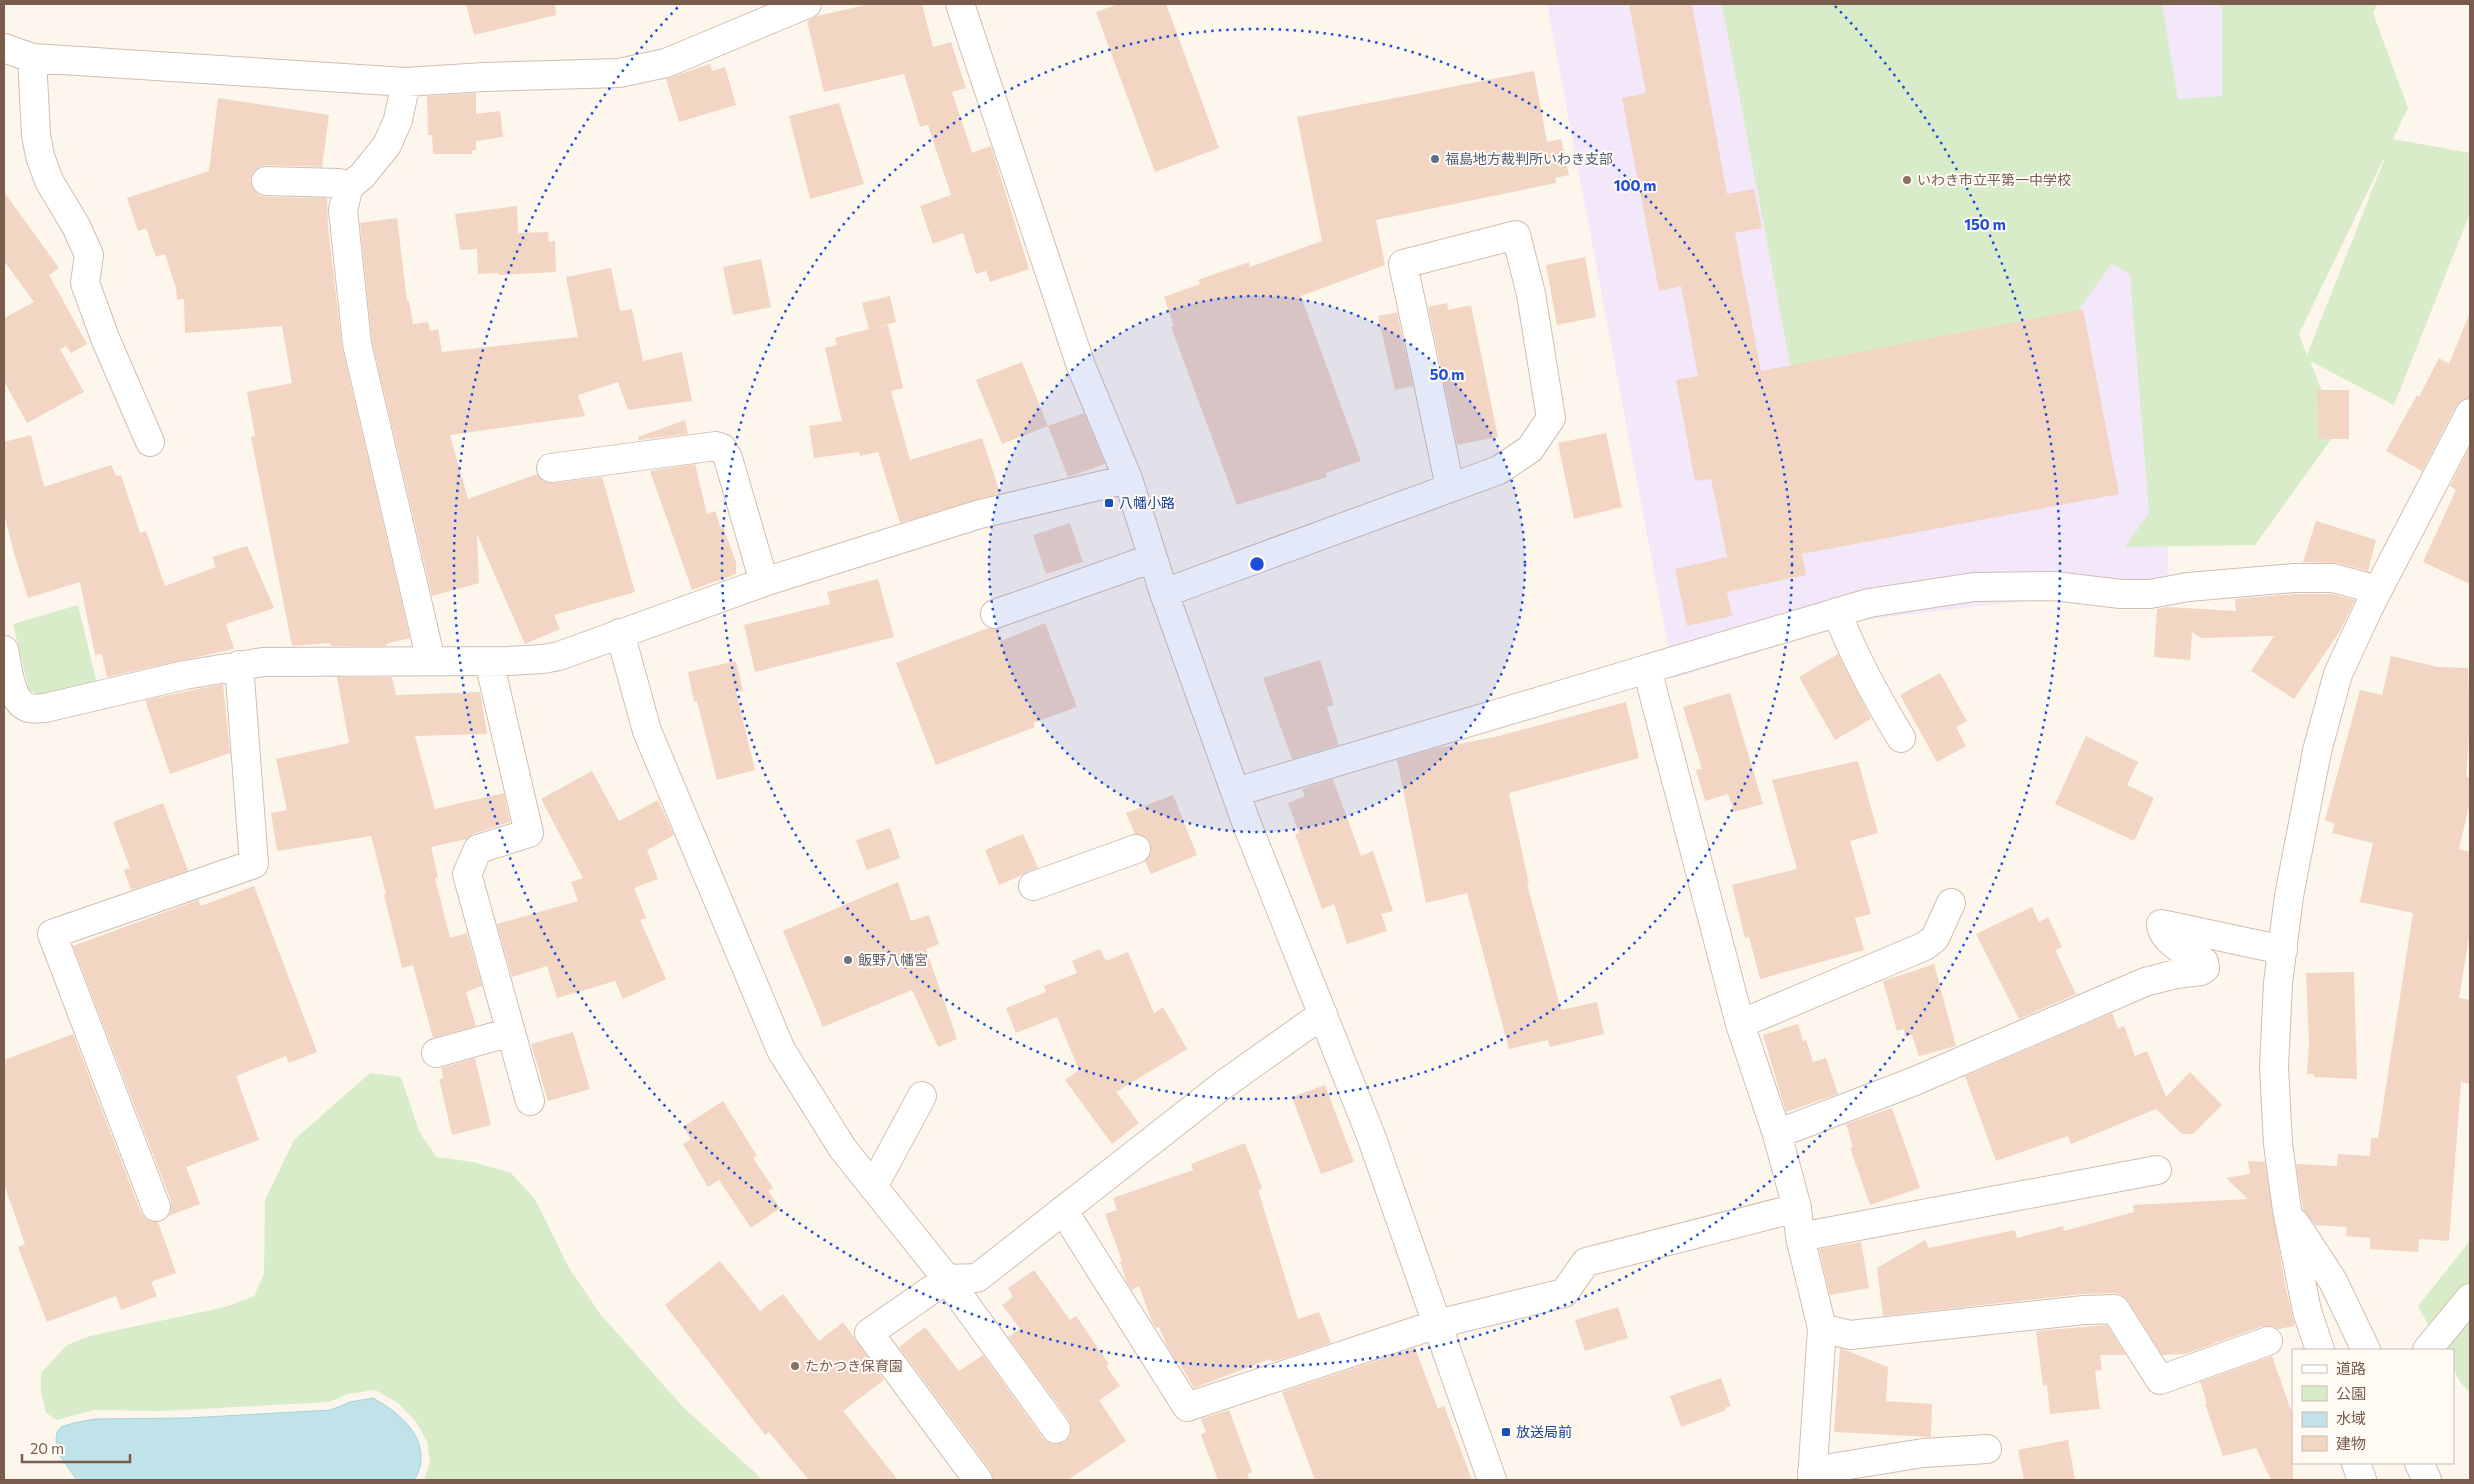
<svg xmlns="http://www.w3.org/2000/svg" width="2474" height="1484" viewBox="0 0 2474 1484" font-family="Commissioner,'Noto Sans JP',sans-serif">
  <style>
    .education { fill: #f3e8fa }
    .green { fill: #d8ecc9; fill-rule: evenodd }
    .water { fill: #bfe3e8; stroke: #a5d3da }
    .building { fill: #f3d5c3 }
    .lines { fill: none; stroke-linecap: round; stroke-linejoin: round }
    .minor-casing { stroke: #d1beb0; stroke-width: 30 }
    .minor { stroke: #fff; stroke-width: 28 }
    .ring { fill: none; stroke: #1d4ed8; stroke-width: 2.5; stroke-dasharray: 2.5 5 }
    .service-dot { fill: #5c6f8a; stroke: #fffaf3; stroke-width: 2 }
    .education-dot { fill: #8d6e63; stroke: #fffaf3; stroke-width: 2 }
    .transit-dot { fill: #1a4fb4; stroke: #fffaf3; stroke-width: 2 }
    .worship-dot { fill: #6b7280; stroke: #fffaf3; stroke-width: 2 }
    .labels { text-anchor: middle; stroke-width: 4; stroke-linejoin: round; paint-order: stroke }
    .service-label { font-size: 14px; fill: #4e5e75; stroke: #fffaf3; text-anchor: start }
    .education-label { font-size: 14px; fill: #785e54; stroke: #fffaf3; text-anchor: start }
    .transit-label { font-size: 14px; fill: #164399; stroke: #fffaf3; text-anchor: start }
    .worship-label { font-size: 14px; fill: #5b616d; stroke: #fffaf3; text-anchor: start }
    .centre { fill: #1d4ed8; stroke: #fffaf3; stroke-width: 2.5 }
    .ring-label { font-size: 15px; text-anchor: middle; font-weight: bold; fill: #1d4ed8; stroke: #fffaf3; stroke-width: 4; stroke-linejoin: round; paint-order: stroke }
  </style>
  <rect width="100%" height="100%" fill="#fdf6ec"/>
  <path class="education" d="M 1547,4 L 2302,4 L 2163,355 L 2169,584 L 1862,620 L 1674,678 Z"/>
  <path class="green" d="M 1722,4 L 2162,4 L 2178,99 L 2222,96 L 2222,8 L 2220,4 L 2377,4 L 2373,13 L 2408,108 L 2393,139 L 2470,153 L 2470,213 L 2394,405 L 2310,361 L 2338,430 L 2255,545 L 2125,547 L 2149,513 L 2130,275 L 2112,263 L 2069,323 L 1791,369 ZM 2383,160 L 2384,160 L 2307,355 L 2299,334 Z
    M 78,605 L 98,688 L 52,701 L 29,690 L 13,624 Z
    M 370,1073 L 401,1077 L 419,1131 L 436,1157 L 473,1162 L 511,1173 L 535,1199 L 569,1268 L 601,1315 L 683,1407 L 763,1480 L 424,1480 L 430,1463 L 427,1441 L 416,1422 L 398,1403 L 375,1390 L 348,1394 L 329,1402 L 162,1411 L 94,1410 L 57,1420 L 46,1413 L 41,1391 L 41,1373 L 67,1345 L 90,1336 L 225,1307 L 254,1296 L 264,1274 L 265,1200 L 294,1140 Z
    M 2470,1241 L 2470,1392 C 2455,1379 2453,1370 2453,1350 L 2442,1350 L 2418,1306 Z"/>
  <path class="water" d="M 373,1398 C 396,1411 423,1431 421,1461 C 421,1467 417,1474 415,1480 L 77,1480 L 60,1456 L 56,1440 L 57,1432 L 61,1427 L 74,1423 L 95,1419 L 188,1418 L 331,1410 L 350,1402 Z"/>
  <path class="building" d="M 466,4 L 555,4 L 556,15 L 474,35 Z
    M 870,4 L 922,4 L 933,47 L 951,42 L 966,88 L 952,92 L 972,153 L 991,146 L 1029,269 L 990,282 L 986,271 L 976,274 L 963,233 L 933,244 L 920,206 L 951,195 L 928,125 L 920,127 L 904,74 L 824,92 L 807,21 L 817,16 Z
    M 1118,4 L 1166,4 L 1219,148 L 1155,172 L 1096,12 Z
    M 1629,4 L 1692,4 L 1727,194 L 1754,189 L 1762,228 L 1735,233 L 1761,371 L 2083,309 L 2119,494 L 1802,554 L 1806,575 L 1727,592 L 1732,616 L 1687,626 L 1675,569 L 1727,557 L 1711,479 L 1695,481 L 1676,380 L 1698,376 L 1681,286 L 1659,291 L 1622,98 L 1646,93 Z
    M 710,64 L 712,71 L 725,67 L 736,105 L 679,122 L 666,79 Z
    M 1534,71 L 1547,142 L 1561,139 L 1569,175 L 1555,178 L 1556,183 L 1376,220 L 1385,265 L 1301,296 L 1361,461 L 1326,473 L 1327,477 L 1237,505 L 1171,327 L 1174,326 L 1164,297 L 1200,284 L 1198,280 L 1249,262 L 1250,267 L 1322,241 L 1297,117 Z
    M 476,93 L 476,114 L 500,111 L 503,137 L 476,141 L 476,150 L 472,150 L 472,154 L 433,154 L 432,135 L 428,135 L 427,96 Z
    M 218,98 L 329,115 L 322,167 L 266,165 L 259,167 L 253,172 L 250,181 L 253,189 L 258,195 L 265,197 L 327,198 L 328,227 L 342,347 L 410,638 L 386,644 L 387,646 L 331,646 L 330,643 L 292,646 L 251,437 L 255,436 L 247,392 L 292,383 L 282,326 L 185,333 L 184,299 L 177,300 L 176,288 L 165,254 L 156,257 L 146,228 L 138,231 L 127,198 L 209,171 Z
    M 839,103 L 864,184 L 810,199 L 789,116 Z
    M 4,192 L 59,268 L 49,275 L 87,344 L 71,353 L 66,346 L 60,349 L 84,392 L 27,423 L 4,381 L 4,318 L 34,302 L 4,261 Z
    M 517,206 L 518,233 L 548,232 L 549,242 L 555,241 L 556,272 L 498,275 L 498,273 L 478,274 L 477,249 L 460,250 L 455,214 Z
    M 397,218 L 407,301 L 409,301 L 413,324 L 428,322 L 430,331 L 438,329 L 442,352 L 578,337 L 566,277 L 611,268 L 620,311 L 632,309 L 643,361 L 682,352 L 692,401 L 628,410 L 618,382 L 578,395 L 585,416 L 450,435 L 468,499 L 537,474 L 545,482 L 553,483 L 602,477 L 635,592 L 554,615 L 560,629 L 525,644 L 477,534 L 479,583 L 432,596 L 372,341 L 360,223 Z
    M 1585,257 L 1596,317 L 1557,325 L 1546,265 Z
    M 761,259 L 771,307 L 733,315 L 723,267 Z
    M 890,296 L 896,322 L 872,329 L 888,325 L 903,388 L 891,391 L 910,460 L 982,438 L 1000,493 L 900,523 L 878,452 L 860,456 L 859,452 L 814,458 L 809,426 L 842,421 L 825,348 L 837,345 L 835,338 L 869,329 L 862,303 Z
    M 1447,303 L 1448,310 L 1471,305 L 1498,437 L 1457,445 L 1428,307 Z
    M 1397,312 L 1413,386 L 1395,390 L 1378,316 Z
    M 2469,315 L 2470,398 L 2462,400 L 2456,406 L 2422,471 L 2386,451 L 2417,395 L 2419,397 L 2439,358 L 2449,364 Z
    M 1022,362 L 1048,426 L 1084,413 L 1105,464 L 1068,477 L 1048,426 L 1002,444 L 976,380 Z
    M 2317,390 L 2349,390 L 2349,439 L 2318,439 Z
    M 685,420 L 688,434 L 639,440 L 638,437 Z
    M 1606,433 L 1622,507 L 1574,519 L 1558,443 Z
    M 31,435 L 44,487 L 111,465 L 116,476 L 121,475 L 140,533 L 146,531 L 165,586 L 216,567 L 212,557 L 247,546 L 274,608 L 226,624 L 234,649 L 107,677 L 102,654 L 95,655 L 80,582 L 28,598 L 14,553 L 4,514 L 4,442 Z
    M 2470,446 L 2470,584 L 2423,562 L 2456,490 L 2450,486 Z
    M 695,464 L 707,514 L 715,511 L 721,528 L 723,527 L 736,562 L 736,574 L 692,590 L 650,471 Z
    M 2316,521 L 2376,540 L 2368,571 L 2337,563 L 2303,562 Z
    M 1070,523 L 1083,562 L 1046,574 L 1033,535 Z
    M 878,579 L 894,637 L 755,672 L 744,625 L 830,604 L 827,592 Z
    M 2295,594 L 2331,594 L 2355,600 L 2340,631 L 2294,699 L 2251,671 L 2274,636 L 2201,638 L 2192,632 L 2190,660 L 2154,657 L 2157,609 L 2167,607 L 2236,611 L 2235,599 Z
    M 1045,623 L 1077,707 L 1033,723 L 1035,727 L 936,765 L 896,663 L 988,628 L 997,629 L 1001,641 Z
    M 1838,654 L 1871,719 L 1835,740 L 1799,677 Z
    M 2391,656 L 2438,667 L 2468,668 L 2470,724 L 2466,777 L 2470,778 L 2470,802 L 2459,849 L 2470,852 L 2470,931 L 2459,998 L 2470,1000 L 2470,1084 L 2461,1082 L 2449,1241 L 2419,1239 L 2418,1252 L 2370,1249 L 2370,1238 L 2346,1236 L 2347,1227 L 2315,1225 L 2303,1210 L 2296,1164 L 2337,1166 L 2338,1154 L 2370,1156 L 2371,1138 L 2378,1138 L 2413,913 L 2360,902 L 2373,843 L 2332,833 L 2335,824 L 2325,820 L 2360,690 L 2382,695 Z
    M 1320,660 L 1334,705 L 1327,707 L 1339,745 L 1292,759 L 1263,678 Z
    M 736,661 L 743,691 L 736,692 L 755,770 L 717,780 L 697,701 L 694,702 L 688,672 Z
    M 1940,673 L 1967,721 L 1956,727 L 1966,746 L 1937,762 L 1900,695 Z
    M 337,677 L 392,677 L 396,695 L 480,692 L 487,734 L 415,736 L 435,809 L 504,793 L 510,822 L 473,834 L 467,839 L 431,847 L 438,877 L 435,878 L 450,938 L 467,933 L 482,986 L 466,992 L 476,1026 L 433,1038 L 413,965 L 402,968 L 384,895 L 386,894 L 371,836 L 277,851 L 271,813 L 287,810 L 276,759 L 349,743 Z
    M 223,684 L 230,753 L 170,774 L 145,700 Z
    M 1730,693 L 1763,804 L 1734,812 L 1728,794 L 1705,801 L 1696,770 L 1702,769 L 1683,707 Z
    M 1626,702 L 1639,758 L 1509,793 L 1529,884 L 1527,884 L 1561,1010 L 1597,1002 L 1604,1034 L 1550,1047 L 1548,1040 L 1509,1049 L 1467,893 L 1426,903 L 1397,760 L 1433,749 L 1495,737 Z
    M 2086,736 L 2138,762 L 2127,785 L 2154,798 L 2134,841 L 2055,804 Z
    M 1858,761 L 1878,833 L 1850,841 L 1871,914 L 1855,918 L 1864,950 L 1760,979 L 1749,937 L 1745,938 L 1732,885 L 1797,869 L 1772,780 Z
    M 592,771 L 619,821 L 658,800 L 674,835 L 647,850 L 658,879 L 634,888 L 646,918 L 640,920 L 666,979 L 623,999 L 615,981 L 557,998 L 547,966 L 512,977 L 497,924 L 578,901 L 571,882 L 583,878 L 541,799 Z
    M 1333,779 L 1361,856 L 1373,851 L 1393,911 L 1381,914 L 1387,931 L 1347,944 L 1334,904 L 1322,909 L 1295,834 L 1299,833 L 1288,803 L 1305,796 L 1302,789 Z
    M 1173,795 L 1197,855 L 1151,874 L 1145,861 L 1151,852 L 1150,843 L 1146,837 L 1135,834 L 1126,813 Z
    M 163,803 L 188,871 L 131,890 L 124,870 L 130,868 L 113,822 Z
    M 890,828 L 900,858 L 867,870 L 856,840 Z
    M 1023,834 L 1038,868 L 999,885 L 985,850 Z
    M 898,882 L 911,921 L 929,915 L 939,944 L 926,949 L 957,1039 L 938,1047 L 912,990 L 823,1027 L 783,931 Z
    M 254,886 L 317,1052 L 289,1063 L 286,1056 L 236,1076 L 259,1140 L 186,1167 L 200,1204 L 168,1216 L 171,1209 L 171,1201 L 73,946 L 198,900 L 201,906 Z
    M 2032,907 L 2039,922 L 2048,917 L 2062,947 L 2055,950 L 2076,994 L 2019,1019 L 1976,934 Z
    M 1100,949 L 1106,961 L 1128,952 L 1154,1013 L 1163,1007 L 1187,1049 L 1116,1092 L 1139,1123 L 1112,1144 L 1065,1080 L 1079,1070 L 1057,1017 L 1016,1033 L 1006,1008 L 1046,992 L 1044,986 L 1077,973 L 1072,961 Z
    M 1934,964 L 1956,1046 L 1919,1056 L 1912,1035 L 1905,1037 L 1904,1029 L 1897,1031 L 1883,981 Z
    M 2354,972 L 2357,1079 L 2314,1077 L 2314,1074 L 2307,1074 L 2309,1044 L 2306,973 Z
    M 2112,1013 L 2118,1029 L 2124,1026 L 2135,1056 L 2147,1051 L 2166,1097 L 2190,1072 L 2222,1105 L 2193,1134 L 2182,1134 L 2156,1109 L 2071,1144 L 2068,1136 L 1996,1161 L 1965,1076 Z
    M 1798,1024 L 1803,1041 L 1806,1040 L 1813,1062 L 1826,1058 L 1838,1094 L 1786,1112 L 1763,1035 Z
    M 573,1032 L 590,1089 L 548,1101 L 531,1044 Z
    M 73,1034 L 141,1213 L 147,1219 L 158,1222 L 176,1273 L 151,1282 L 157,1296 L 121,1310 L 116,1296 L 47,1322 L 18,1247 L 25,1244 L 4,1184 L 4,1060 Z
    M 475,1058 L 491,1125 L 452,1135 L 439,1079 L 443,1078 L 441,1068 Z
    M 1325,1085 L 1354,1162 L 1321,1174 L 1292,1097 Z
    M 723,1101 L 757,1156 L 753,1158 L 773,1188 L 768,1191 L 780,1208 L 751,1228 L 719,1180 L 708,1187 L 683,1144 L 691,1139 L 683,1127 Z
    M 1892,1108 L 1920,1188 L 1870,1205 L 1850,1148 L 1853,1147 L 1846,1124 Z
    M 1245,1143 L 1262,1188 L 1258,1190 L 1298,1319 L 1319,1312 L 1331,1343 L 1272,1362 L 1270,1359 L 1194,1388 L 1179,1362 L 1177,1363 L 1166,1344 L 1159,1327 L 1156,1328 L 1152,1322 L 1139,1286 L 1132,1290 L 1127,1283 L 1120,1262 L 1122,1261 L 1105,1214 L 1117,1210 L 1113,1198 L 1193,1170 L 1191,1164 Z
    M 2248,1161 L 2265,1162 L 2285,1285 L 2295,1326 L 2278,1329 L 2271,1326 L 2263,1326 L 2185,1354 L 2162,1355 L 2128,1301 L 2123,1295 L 2115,1293 L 2082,1294 L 1883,1316 L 1877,1268 L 1925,1240 L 1929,1248 L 2015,1230 L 2017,1238 L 2063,1226 L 2064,1231 L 2134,1212 L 2133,1205 L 2248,1199 L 2226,1178 L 2250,1174 Z
    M 1861,1242 L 1869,1288 L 1830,1295 L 1819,1249 Z
    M 720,1261 L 760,1311 L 783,1294 L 819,1341 L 843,1322 L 884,1380 L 843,1411 L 898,1480 L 809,1480 L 769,1432 L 765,1435 L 665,1305 Z
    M 1034,1270 L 1070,1320 L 1076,1316 L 1109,1364 L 1106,1366 L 1120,1386 L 1099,1400 L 1126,1441 L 1068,1480 L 993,1480 L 991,1471 L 899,1347 L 925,1327 L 959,1371 L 983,1355 L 1043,1438 L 1050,1443 L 1058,1444 L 1065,1442 L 1070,1435 L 1071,1427 L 1069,1420 L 1008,1337 L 1020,1329 L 1002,1305 L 1013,1297 L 1008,1288 Z
    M 1618,1307 L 1628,1338 L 1585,1351 L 1575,1320 Z
    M 2107,1325 L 2126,1355 L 2100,1355 L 2102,1370 L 2095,1371 L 2100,1409 L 2050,1414 L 2047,1385 L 2043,1386 L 2036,1331 Z
    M 1415,1348 L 1438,1409 L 1444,1406 L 1472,1480 L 1315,1480 L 1282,1392 Z
    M 1840,1348 L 1888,1367 L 1886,1401 L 1932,1404 L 1931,1437 L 1834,1432 Z
    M 2272,1356 L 2293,1416 L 2293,1480 L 2271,1480 L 2256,1448 L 2223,1456 L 2205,1404 L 2207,1403 L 2200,1382 Z
    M 1721,1378 L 1731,1406 L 1725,1408 L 1726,1410 L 1681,1427 L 1670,1396 Z
    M 1229,1410 L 1252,1472 L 1247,1474 L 1250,1480 L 1218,1480 L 1201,1435 L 1206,1432 L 1201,1419 Z
    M 2068,1440 L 2075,1480 L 2024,1480 L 2018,1450 Z"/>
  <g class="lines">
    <g class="minor-casing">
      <path id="minor" d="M 960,4 L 1081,366 L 1128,479 L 1164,593 L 1246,822 L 1371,1136 L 1492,1480
        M 4,48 L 32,58 L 406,82 L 484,77 L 619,73 L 666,63 L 807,4
        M 32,58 L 36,135 L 40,156 L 49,181 L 76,226 L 89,255 L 85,283 L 105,338 L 150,442
        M 406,82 L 398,120 L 387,145 L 362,176 L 349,186 L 343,210 L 357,344 L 431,661
        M 266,181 L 339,183 L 349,186
        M 551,468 L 716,446 L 722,448 L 728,458 L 764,582
        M 1164,593 L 1499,470 L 1530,449 L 1551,418 L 1531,294 L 1516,235 L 1403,264 L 1450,487
        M 1837,612 C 1854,657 1876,697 1901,738
        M 995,614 L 1153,558
        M 620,633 L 647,731 L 781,1050 L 843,1149 L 947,1279 L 1056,1429
        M 4,650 C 8,666 9,702 29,708 C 34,709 40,708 45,708 L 185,675 L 263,662 L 508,661 L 543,659 L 559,656 L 764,582 L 980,514 L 1128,479
        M 489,661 L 529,833 L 478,849 L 467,874 L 530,1101
        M 1236,792 L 1647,669
        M 1033,886 L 1136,849
        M 1740,1024 L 1647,669 L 1869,603 L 1974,587 L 2054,586 L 2121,594 L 2150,594 L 2188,587 L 2294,578 L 2333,578 L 2378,590
        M 436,1053 L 511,1032
        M 1777,1134 L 1915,1081 L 2145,982 L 2176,974 L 2201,971 L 2205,968 L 2204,962 C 2190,955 2161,941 2161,924 L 2283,950
        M 873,1187 L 922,1096
        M 156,1207 L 52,934 L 254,864 L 239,665
        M 1063,1210 L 1187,1407 L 1437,1324 L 1564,1293 L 1586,1262 L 1797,1208
        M 2295,1223 L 2333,1281 L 2366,1350
        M 1800,1237 L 2157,1170
        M 1822,1328 L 1850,1335 L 2084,1310 L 2115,1309 L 2160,1380 L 2268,1341
        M 2320,1350 L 2307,1311 L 2287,1210 L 2278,1144 L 2274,1067 L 2278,983 L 2289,896 L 2317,751 L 2338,674 L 2369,607 L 2470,413
        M 2427,1350 L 2470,1298
        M 2356,1463 L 2362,1480
        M 2419,1463 L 2427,1480
        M 1812,1471 L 1923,1453 L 1987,1449
        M 978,1480 L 869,1333 L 947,1279 L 977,1278 L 1223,1085 L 1323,1014
        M 1812,1480 L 1822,1328 L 1800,1237 L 1797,1208 L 1777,1134 L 1740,1024 L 1925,946 L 1935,938 L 1951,903"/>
    </g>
    <use href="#minor" class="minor"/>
  </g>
  <circle cx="1257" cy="564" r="268" fill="#1d4ed8" fill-opacity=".12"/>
  <g class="ring">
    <circle cx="1257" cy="564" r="268"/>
    <circle cx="1257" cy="564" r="535"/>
    <path d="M1835 6A803 803 0 1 1 679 6"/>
  </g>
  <circle class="service-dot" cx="1435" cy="159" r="5"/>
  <g class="education-dot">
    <circle cx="1907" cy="180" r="5"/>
    <circle cx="795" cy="1366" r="5"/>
  </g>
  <g class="transit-dot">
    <rect x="1104" y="498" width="10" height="10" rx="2.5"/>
    <rect x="1501" y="1427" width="10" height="10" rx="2.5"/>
  </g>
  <circle class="worship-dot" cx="848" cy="960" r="5"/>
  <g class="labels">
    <g class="service-label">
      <text x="1445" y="164">福島地方裁判所いわき支部</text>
    </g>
    <g class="education-label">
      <text x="1917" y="185">いわき市立平第一中学校</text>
      <text x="805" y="1371">たかつき保育園</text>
    </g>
    <g class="transit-label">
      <text x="1119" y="508">八幡小路</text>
      <text x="1516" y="1437">放送局前</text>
    </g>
    <g class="worship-label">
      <text x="858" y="965">飯野八幡宮</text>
    </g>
  </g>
  <circle cx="1257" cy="564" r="8" class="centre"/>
  <g class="ring-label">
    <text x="1635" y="191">100 m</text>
    <text x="1985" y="230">150 m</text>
    <text x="1447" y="380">50 m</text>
  </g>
  <rect width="2474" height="1484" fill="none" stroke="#7a5c4d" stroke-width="10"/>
  <rect x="2292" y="1349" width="162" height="115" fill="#fffaf3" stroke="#cabbb1"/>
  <rect x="2302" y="1365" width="25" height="8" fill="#ffffff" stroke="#cabbb1"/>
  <text x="2336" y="1374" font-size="15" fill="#7a5c4d">道路</text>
  <rect x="2302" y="1386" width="25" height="15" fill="#d8ecc9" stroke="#cabbb1"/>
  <text x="2336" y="1399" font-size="15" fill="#7a5c4d">公園</text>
  <rect x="2302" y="1412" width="25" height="15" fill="#bfe3e8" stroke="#cabbb1"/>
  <text x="2336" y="1424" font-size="15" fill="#7a5c4d">水域</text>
  <rect x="2302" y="1436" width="25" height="15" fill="#f3d5c3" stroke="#cabbb1"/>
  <text x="2336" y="1449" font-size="15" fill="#7a5c4d">建物</text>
  <path d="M22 1454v8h108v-8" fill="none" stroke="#7a5c4d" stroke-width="2.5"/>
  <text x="30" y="1454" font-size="15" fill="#7a5c4d" stroke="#fffaf3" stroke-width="4" paint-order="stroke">20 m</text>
</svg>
